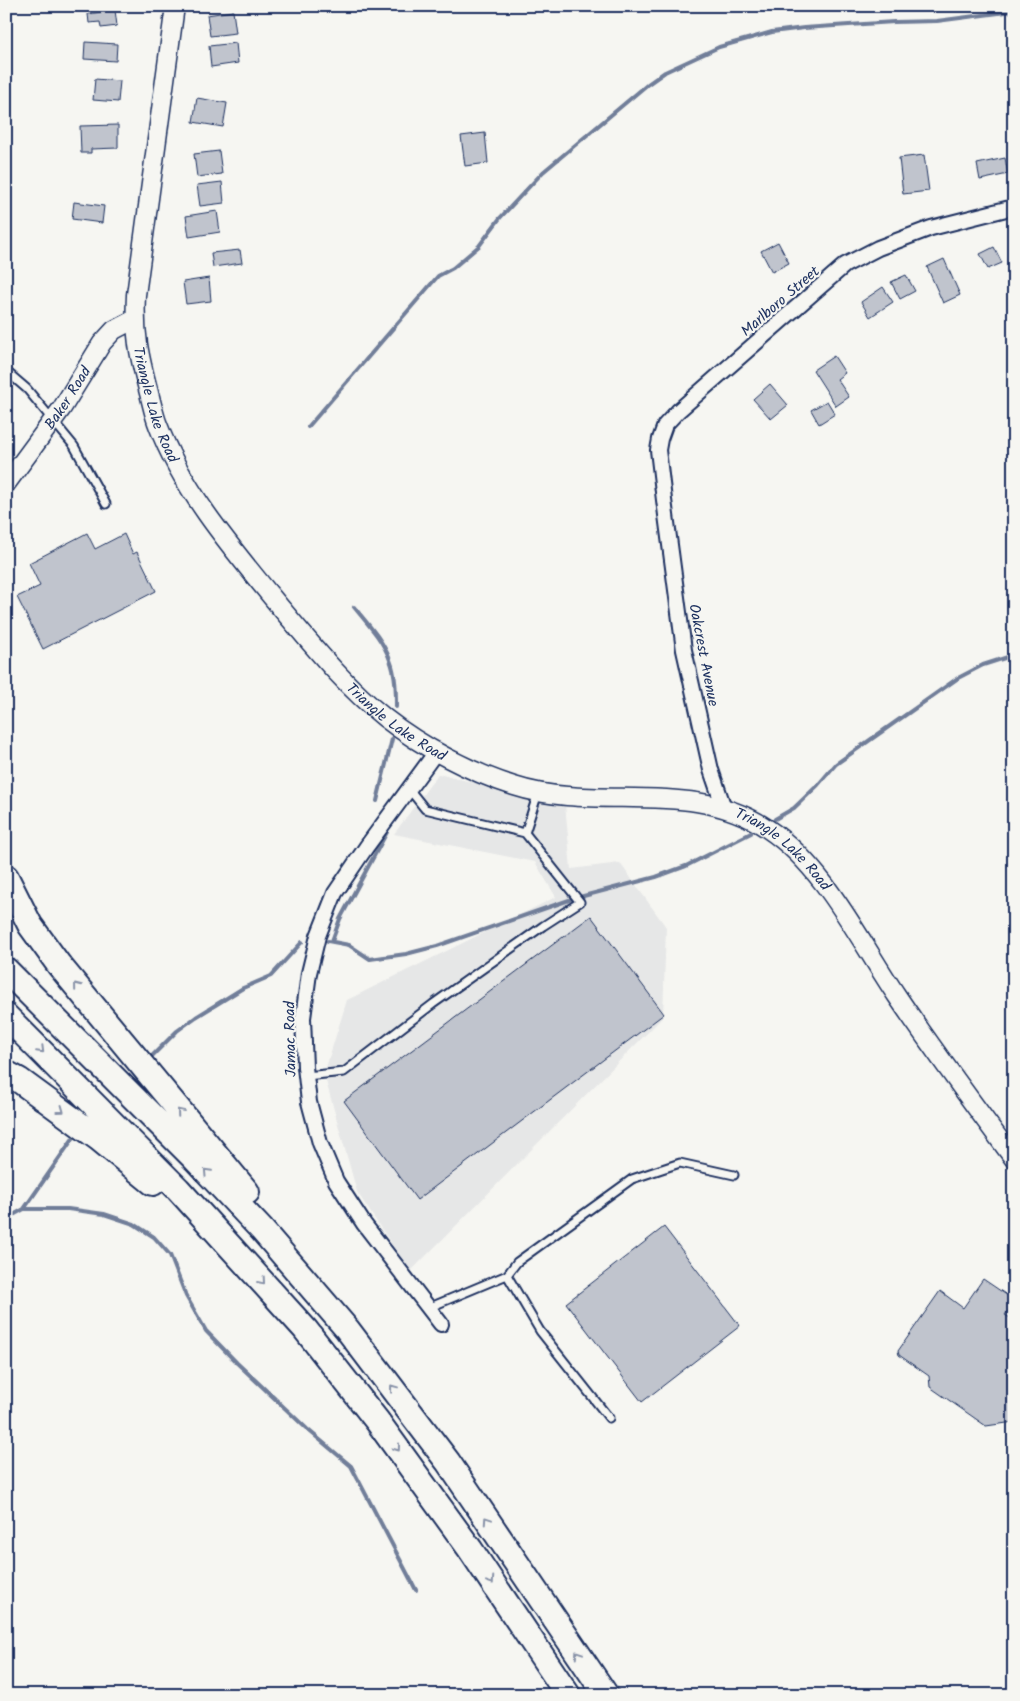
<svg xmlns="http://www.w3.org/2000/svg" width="1020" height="1701" viewBox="0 0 1020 1701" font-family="Kalam,sans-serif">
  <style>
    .built { fill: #e6e7e7 }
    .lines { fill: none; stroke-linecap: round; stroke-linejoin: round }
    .stream { stroke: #717e99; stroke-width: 4 }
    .building { fill: #c0c4cd; stroke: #1b2f5e }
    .service-casing { stroke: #1b2f5e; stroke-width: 11 }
    .minor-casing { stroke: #1b2f5e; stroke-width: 18 }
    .tertiary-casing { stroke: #1b2f5e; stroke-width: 21 }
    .trunk-casing { stroke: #1b2f5e; stroke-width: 28 }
    .service { stroke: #f6f6f2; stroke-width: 7 }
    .minor { stroke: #f6f6f2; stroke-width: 14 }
    .tertiary { stroke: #f6f6f2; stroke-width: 18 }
    .trunk { stroke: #f6f6f2; stroke-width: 24 }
    .oneway { stroke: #8892a8 }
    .labels { text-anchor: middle; stroke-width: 4.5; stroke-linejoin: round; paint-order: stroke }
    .street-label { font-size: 15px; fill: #1b2f5e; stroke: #f6f6f2 }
  </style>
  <rect width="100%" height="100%" fill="#f6f6f2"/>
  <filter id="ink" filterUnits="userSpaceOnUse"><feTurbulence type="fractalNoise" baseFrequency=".02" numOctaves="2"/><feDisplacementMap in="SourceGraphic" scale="10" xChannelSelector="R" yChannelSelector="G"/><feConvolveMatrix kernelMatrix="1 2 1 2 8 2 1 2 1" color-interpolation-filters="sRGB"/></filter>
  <g filter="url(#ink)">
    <path class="built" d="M 438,774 L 565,804 L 571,869 L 620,863 L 666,927 L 663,1017 L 410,1272 L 357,1192 L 324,1074 L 347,1000 L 556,897 L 535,862 L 394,834 Z"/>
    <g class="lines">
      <path class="stream" d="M 308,427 L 438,276 L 453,268 L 479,246 L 500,218 L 543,172 L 648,84 L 665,72 L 719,47 L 772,32 L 804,28 L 894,22 L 937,21 L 1014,11
        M 354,607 C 367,623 383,640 390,660 C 396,675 396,692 396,707
        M 377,801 L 392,739
        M 775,819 L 794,808 L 818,785 L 836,764 L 958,678 L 983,665 L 1014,655
        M 328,941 L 349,945 L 370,959 L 406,954 L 437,946 L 572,899 L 656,877 L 686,866 L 751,833
        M 332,941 L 340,919 L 387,832
        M 153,1055 L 177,1031 L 196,1017 L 243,988 L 271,976 L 302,942
        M 24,1209 L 68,1209 L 104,1214 L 134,1224 L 154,1237 L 170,1255 L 186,1296 L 206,1331 L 237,1363 L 307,1429 L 351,1466 L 416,1590
        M 6,1219 L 24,1209 L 76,1134"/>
    </g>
    <path class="building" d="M 115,10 L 117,26 L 101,28 L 100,22 L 89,23 L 88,14 Z
      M 233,11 L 236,33 L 210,36 L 207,15 Z
      M 85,42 L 117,44 L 116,61 L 84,59 Z
      M 236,43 L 238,63 L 211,67 L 209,46 Z
      M 95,79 L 120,81 L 118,102 L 93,100 Z
      M 197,98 L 227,103 L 223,127 L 193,122 Z
      M 118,125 L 118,148 L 91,149 L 91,153 L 81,153 L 80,126 Z
      M 485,133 L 488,163 L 465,166 L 461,136 Z
      M 219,151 L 222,174 L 197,177 L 194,154 Z
      M 924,155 L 929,191 L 903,194 L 899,158 Z
      M 1005,158 L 1008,174 L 980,180 L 977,164 Z
      M 222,182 L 224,203 L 200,206 L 197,185 Z
      M 74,202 L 104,206 L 102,223 L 72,219 Z
      M 217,211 L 220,232 L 189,237 L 186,216 Z
      M 778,242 L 789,263 L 772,272 L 761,251 Z
      M 994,247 L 1002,263 L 988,269 L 980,254 Z
      M 240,250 L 242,263 L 213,267 L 211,253 Z
      M 944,259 L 960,295 L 943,303 L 927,267 Z
      M 906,275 L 915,291 L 900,299 L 891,282 Z
      M 209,278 L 211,301 L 186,304 L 183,282 Z
      M 883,287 L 893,302 L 870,317 L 861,302 Z
      M 834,356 L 845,373 L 837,379 L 849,397 L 836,406 L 813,370 Z
      M 770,384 L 788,405 L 771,419 L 753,399 Z
      M 827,401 L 835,414 L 819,424 L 811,410 Z
      M 87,533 L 95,549 L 124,534 L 133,554 L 137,552 L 156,591 L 43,649 L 17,597 L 40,586 L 29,563 Z
      M 591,916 L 664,1014 L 417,1200 L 344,1101 Z
      M 664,1227 L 740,1326 L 642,1402 L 566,1303 Z
      M 983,1279 L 1014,1300 L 1014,1303 L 1005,1315 L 1014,1320 L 1014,1333 L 1010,1334 L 1014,1337 L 1014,1422 L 986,1426 L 930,1387 L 929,1376 L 899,1355 L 898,1351 L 940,1291 L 963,1308 Z"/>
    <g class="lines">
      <g class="service-casing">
        <path id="service" d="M 6,371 L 27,389 L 74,446 L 106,504
          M 6,597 L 6,598
          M 409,789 L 425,809 L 525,833 L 538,793
          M 306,1076 L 344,1072 L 433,1004 L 543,926 L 580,902 L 525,833
          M 507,1275 L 517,1262 L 632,1179 L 680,1163 L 734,1175
          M 428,1308 L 507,1275 L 540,1331 L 609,1418"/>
      </g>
      <g class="minor-casing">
        <path id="minor" d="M 436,752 L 367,846 L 335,893 L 318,936 L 309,973 L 303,1018 L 305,1067 L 309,1102 L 320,1143 L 336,1181 L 364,1224 L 441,1324
          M 724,808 L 711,770 L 684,650 L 664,500 L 658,450 L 660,439 L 665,425 L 678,411 L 845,265 L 878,248 L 931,228 L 1014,207"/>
      </g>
      <g class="tertiary-casing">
        <g id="tertiary">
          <path id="s1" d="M 175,6 L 136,295 C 134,333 139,356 149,393 C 152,404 154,415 158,425 C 183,492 235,552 280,607 C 313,646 345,686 385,718 C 422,747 470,772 514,786 C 597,813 691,777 768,829 C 825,867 859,940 897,996 C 934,1051 974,1105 1014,1159"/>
          <path id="s2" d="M 6,484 L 62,408 L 102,343 L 114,330 L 135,319"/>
        </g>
      </g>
      <g class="trunk-casing">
        <path id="trunk" d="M 6,877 L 30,925 L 59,965 L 247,1192
          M 6,970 L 195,1159 L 262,1230 L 347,1329 L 448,1462 L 606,1695
          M 6,1016 L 178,1189 L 305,1329 L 378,1422 L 470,1549 L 568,1695
          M 6,1073 L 19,1080 L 98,1138 L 153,1183"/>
      </g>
      <use href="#service" class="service"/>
      <use href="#minor" class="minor"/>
      <use href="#tertiary" class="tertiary"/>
      <use href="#trunk" class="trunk"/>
    </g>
    <defs><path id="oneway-chevron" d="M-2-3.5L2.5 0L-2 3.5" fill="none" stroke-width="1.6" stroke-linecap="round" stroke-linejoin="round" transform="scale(1.25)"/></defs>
    <g class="oneway">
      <use href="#oneway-chevron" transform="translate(77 986) rotate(-129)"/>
      <use href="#oneway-chevron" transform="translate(41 1050) rotate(45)"/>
      <use href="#oneway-chevron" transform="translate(61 1110) rotate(36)"/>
      <use href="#oneway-chevron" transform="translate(180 1112) rotate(-130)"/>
      <use href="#oneway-chevron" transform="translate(207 1172) rotate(-133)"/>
      <use href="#oneway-chevron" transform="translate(262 1281) rotate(49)"/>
      <use href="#oneway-chevron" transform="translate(393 1388) rotate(-127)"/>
      <use href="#oneway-chevron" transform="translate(397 1448) rotate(54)"/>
      <use href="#oneway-chevron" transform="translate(487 1520) rotate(-124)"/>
      <use href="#oneway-chevron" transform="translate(491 1581) rotate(56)"/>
      <use href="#oneway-chevron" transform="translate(578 1654) rotate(-124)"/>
    </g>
  </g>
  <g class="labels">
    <g class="street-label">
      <text transform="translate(780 301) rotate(-41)" y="5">Marlboro Street</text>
      <text dy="5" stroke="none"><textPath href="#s2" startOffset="106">Baker Road</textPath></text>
      <text dy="5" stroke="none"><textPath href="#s1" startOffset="404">Triangle Lake Road</textPath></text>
      <text transform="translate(704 655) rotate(79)" y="5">Oakcrest Avenue</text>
      <text dy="5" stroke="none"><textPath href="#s1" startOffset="809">Triangle Lake Road</textPath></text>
      <text dy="5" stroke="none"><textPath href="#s1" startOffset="1229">Triangle Lake Road</textPath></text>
      <text transform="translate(290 1039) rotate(-91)" y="5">Jamac Road</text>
    </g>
  </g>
  <rect width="1020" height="1701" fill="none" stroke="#f6f6f2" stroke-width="25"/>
  <rect x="12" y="12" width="995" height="1676" fill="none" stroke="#1b2f5e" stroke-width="2" filter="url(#ink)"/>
</svg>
